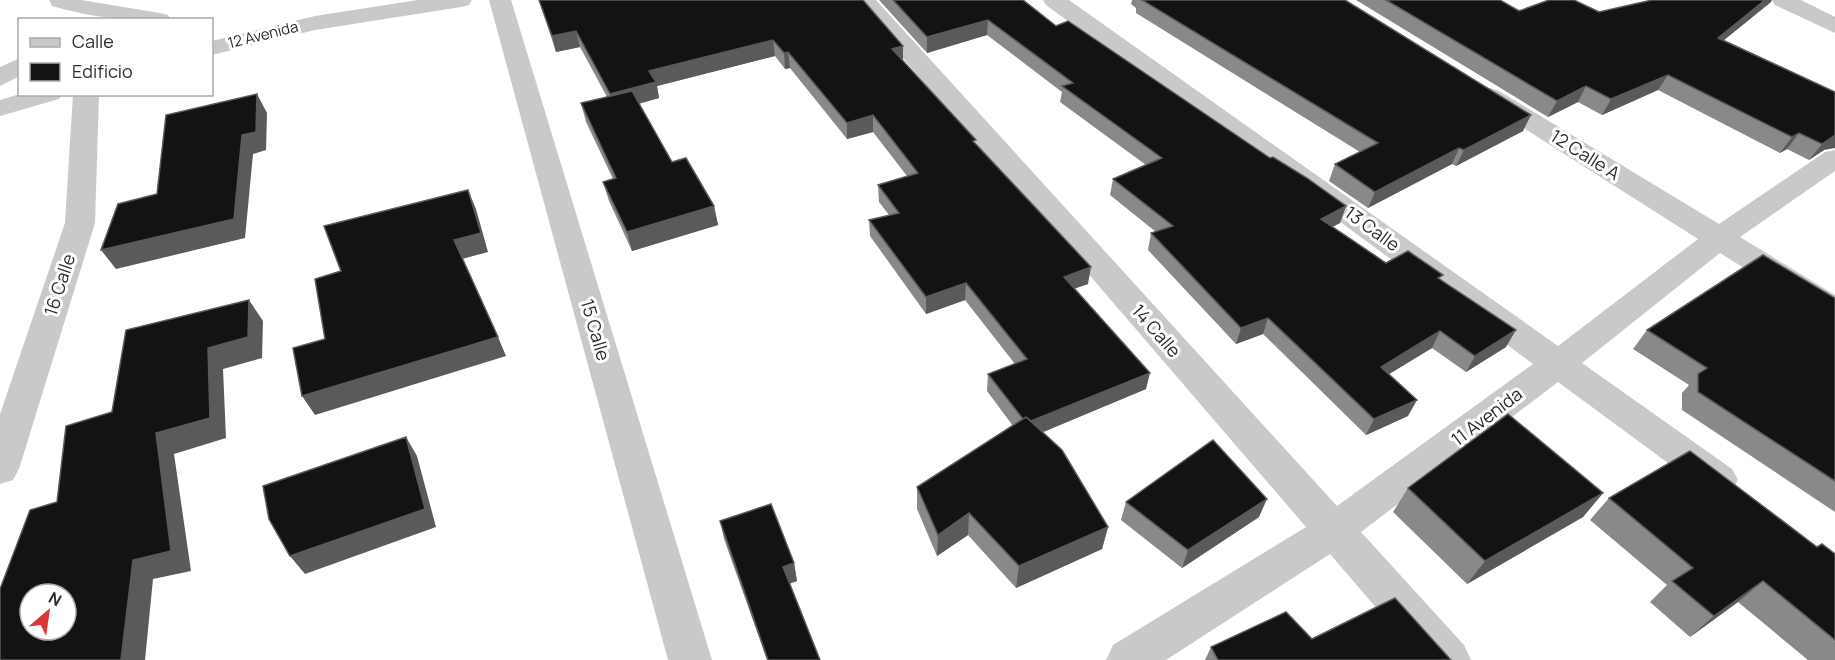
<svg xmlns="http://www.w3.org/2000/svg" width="1835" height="660" viewBox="0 0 1835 660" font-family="Manrope,sans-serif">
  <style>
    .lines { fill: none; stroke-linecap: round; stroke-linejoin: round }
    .minor { fill: #c9c9c9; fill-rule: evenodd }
    .wall { fill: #898989 }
    .shaded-wall { fill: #5a5a5a }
    .building { fill: #131313; stroke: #5a5a5a; stroke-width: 1.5; fill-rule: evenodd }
    .labels { text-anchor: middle; stroke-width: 6; stroke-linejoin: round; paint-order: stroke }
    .far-street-label { font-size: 15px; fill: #2c2c2c; stroke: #fff }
    .street-label { font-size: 18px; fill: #2c2c2c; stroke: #fff }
  </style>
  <rect width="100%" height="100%" fill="#fff"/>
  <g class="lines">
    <path class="minor" d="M 49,0 L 81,0 L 160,13 L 168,15 L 171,20 C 125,20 97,19 52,6 Z
      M 418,0 L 472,0 L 469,5 L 461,7 L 315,30 L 212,55 L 212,41 L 315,16 Z
      M 489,0 L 511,0 L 712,660 L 668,660 Z
      M 853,0 L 876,0 L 1337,506 L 1533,364 L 1046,5 L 1043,0 L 1069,0 L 1558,346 L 1698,239 L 1481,101 L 1477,96 L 1481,91 L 1490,88 L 1499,91 L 1719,224 L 1825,152 L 1835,150 L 1835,171 L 1740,237 L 1835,295 L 1835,321 L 1824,318 L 1720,253 L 1582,363 L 1732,469 L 1738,480 L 1732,491 L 1719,496 L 1706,491 L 1558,382 L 1361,532 L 1464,645 L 1471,660 L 1421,660 L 1330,554 L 1166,660 L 1106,660 L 1113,645 L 1306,527 Z
      M 1772,0 L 1801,0 L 1835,17 L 1835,33 L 1775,5 Z
      M 20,58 L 20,76 L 0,86 L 0,67 Z
      M 20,94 L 62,94 L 59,99 L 0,116 L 0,100 Z
      M 73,94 L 99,94 L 95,223 L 19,469 L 13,480 L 0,484 L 0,414 L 65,223 Z"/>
  </g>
  <path class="wall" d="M 539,0 L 863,0 L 903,46 L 903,60 L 976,144 L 1088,284 L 1075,288 L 1146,389 L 1043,432 L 1108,527 L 1102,549 L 1016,588 L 968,535 L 937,556 L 917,509 L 917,487 L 1013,426 L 987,391 L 988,374 L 1015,364 L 965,300 L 926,314 L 870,236 L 869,220 L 889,215 L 879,202 L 878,185 L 907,176 L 873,132 L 847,139 L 790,68 L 785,69 L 775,56 L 657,86 L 659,98 L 639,104 L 672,162 L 714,206 L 718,225 L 632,251 L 609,201 L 603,182 L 613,179 L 586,122 L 581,103 L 607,97 L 580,47 L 556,52 Z
    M 879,0 L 1023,0 L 1056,26 L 1346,206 L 1340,223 L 1332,227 L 1386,263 L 1441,279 L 1506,347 L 1466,372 L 1432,348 L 1388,374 L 1408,416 L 1366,435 L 1263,334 L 1236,344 L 1148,250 L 1151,233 L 1156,232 L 1110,195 L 1113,179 L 1146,165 L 1060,102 L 1062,92 L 987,35 L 927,53 Z
    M 1132,0 L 1345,0 L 1523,131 L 1456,166 L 1452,164 L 1368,208 L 1329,181 L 1335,164 L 1360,152 L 1136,13 L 1136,8 L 1131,4 Z
    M 1356,0 L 1500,0 L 1519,11 L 1599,12 L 1771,2 L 1724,40 L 1835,92 L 1824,150 L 1809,160 L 1787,149 L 1780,153 L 1658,90 L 1602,115 L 1578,102 L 1548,117 Z
    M 1835,298 L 1835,512 L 1682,410 L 1682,393 L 1689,385 L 1633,349 L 1647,330 Z
    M 1408,488 L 1603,493 L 1583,517 L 1467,584 L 1393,512 Z
    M 1609,498 L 1817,547 L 1835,554 L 1835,660 L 1808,660 L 1738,602 L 1690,637 L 1650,602 L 1667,585 L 1590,520 Z
    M 1126,502 L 1259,517 L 1182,568 L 1121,520 Z
    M 720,521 L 794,563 L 797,581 L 790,583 L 820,660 L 767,660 L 724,539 Z
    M 1312,639 L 1451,660 L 1205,660 L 1211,647 Z"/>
  <path class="shaded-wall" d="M 1765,0 L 1772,0 L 1771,2 L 1708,53 L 1718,38 Z
    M 988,20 L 987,35 L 927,53 L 927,37 Z
    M 576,31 L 580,47 L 556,52 L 552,36 Z
    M 773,40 L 775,56 L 657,86 L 659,98 L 614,110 L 610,94 L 649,71 Z
    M 903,46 L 903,62 L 892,49 Z
    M 788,52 L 790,68 L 785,69 L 784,53 Z
    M 1668,75 L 1658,90 L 1602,115 L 1611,99 Z
    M 1586,86 L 1578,102 L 1548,117 L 1557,101 Z
    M 257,94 L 267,113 L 266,150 L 253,154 L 245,238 L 116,269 L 101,250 Z
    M 873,115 L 873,132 L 847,139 L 847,123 Z
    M 1531,115 L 1523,131 L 1456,166 L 1464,150 Z
    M 1799,133 L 1787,149 L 1780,153 L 1792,137 Z
    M 1835,135 L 1835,148 L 1824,150 L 1809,160 L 1822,144 Z
    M 1459,148 L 1452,164 L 1368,208 L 1375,192 Z
    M 468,190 L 476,209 L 488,252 L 462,259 L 454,240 Z
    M 714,206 L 718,225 L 632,251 L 627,232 Z
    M 1346,206 L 1340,223 L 1315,236 L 1321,219 Z
    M 1091,267 L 1088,284 L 1062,293 L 1064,277 Z
    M 966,283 L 965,300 L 926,314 L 926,297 Z
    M 249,300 L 263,321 L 262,358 L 223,369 L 226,438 L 174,454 L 191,571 L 153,579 L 145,660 L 121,660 L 133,560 L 156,433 L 208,348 Z
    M 1268,318 L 1263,334 L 1236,344 L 1241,328 Z
    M 1516,330 L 1506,347 L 1466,372 L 1475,356 Z
    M 1440,331 L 1432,348 L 1373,384 L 1381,367 Z
    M 498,337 L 506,356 L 315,415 L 302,396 Z
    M 1150,373 L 1146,389 L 1024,440 L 1026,423 Z
    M 1417,400 L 1408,416 L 1366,435 L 1374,419 Z
    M 406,437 L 417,456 L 436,527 L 305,574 L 290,556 Z
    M 1603,493 L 1583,517 L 1467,584 L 1485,561 Z
    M 1267,499 L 1259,517 L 1182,568 L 1188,550 Z
    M 969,513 L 968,535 L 937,556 L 938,535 Z
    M 1108,527 L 1102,549 L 1016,588 L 1019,566 Z
    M 794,563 L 797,581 L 786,585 L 783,567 Z
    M 1763,581 L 1738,602 L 1690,637 L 1714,616 Z"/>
  <path class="building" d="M 539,0 L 863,0 L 903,46 L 892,49 L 976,140 L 973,141 L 1091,267 L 1064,277 L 1150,373 L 1031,421 L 1026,417 L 1023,419 L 988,374 L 1027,359 L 966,283 L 926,297 L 869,220 L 899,213 L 878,185 L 918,173 L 873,115 L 847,123 L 788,52 L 784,53 L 773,40 L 649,71 L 656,82 L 610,94 L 576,31 L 552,36 Z
    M 893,0 L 1023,0 L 1056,26 L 1068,21 L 1270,158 L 1273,157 L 1307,178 L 1346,206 L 1321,219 L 1386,263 L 1408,251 L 1443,275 L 1438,278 L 1516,330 L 1475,356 L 1440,331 L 1381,367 L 1417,400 L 1374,419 L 1268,318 L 1241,328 L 1151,233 L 1173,226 L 1113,179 L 1162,158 L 1062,86 L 1073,83 L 988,20 L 927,37 Z
    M 1142,0 L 1345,0 L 1531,115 L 1464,150 L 1459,148 L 1375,192 L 1335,164 L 1378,143 Z
    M 1386,0 L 1500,0 L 1519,11 L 1549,0 L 1574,0 L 1599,12 L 1652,0 L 1765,0 L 1718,38 L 1835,92 L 1835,135 L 1822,144 L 1799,133 L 1792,137 L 1668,75 L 1611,99 L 1586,86 L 1557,101 Z
    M 632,91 L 672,162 L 686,158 L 714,206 L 627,232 L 603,182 L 616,178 L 581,103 Z
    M 257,94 L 256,132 L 242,135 L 234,219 L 101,250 L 118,204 L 157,194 L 166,115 Z
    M 468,190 L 481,233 L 454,240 L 498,337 L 302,396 L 293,348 L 325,339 L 315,279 L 341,271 L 324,226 Z
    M 1763,255 L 1835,298 L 1835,481 L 1698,392 L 1698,374 L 1707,368 L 1647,330 Z
    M 249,300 L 248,337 L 208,348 L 210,418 L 156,433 L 171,551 L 133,560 L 121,660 L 0,660 L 0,589 L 30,510 L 57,502 L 66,426 L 112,412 L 126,330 ZM 30,594 L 66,594 L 66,630 L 30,630 Z
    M 1508,414 L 1603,493 L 1485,561 L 1408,488 Z
    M 1026,417 L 1062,450 L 1108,527 L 1019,566 L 969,513 L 938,535 L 917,487 Z
    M 406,437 L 425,509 L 290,556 L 269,519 L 263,486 Z
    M 1213,440 L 1267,499 L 1188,550 L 1126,502 Z
    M 1690,451 L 1817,547 L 1822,544 L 1835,554 L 1835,640 L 1763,581 L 1714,616 L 1672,581 L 1693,568 L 1609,498 Z
    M 771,504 L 794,563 L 783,567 L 820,660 L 768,660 L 720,521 Z
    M 1395,598 L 1451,660 L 1218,660 L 1211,647 L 1286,612 L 1312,639 Z"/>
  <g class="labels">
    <g class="far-street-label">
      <text transform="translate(263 35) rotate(-14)" y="5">12 Avenida</text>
    </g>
    <g class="street-label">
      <text transform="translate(1585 155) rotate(32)" y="6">12 Calle A</text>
      <text transform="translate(1372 229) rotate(36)" y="6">13 Calle</text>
      <text transform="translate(60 285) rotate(-72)" y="6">16 Calle</text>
      <text transform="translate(595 330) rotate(74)" y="6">15 Calle</text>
      <text transform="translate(1156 331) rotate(49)" y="6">14 Calle</text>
      <text transform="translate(1487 417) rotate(-37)" y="6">11 Avenida</text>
    </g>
  </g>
  <rect x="18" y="18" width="195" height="78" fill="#ffffff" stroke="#ababab" stroke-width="1.5"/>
  <rect x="30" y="38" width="30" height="9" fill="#c9c9c9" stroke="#ababab" stroke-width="1.5"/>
  <text x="72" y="48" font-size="18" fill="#2c2c2c">Calle</text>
  <rect x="30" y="63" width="30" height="18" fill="#131313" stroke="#ababab" stroke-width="1.5"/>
  <text x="72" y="78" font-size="18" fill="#2c2c2c">Edificio</text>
  <g transform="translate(48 612) rotate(29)"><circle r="28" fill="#ffffff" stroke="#ababab" stroke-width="1.5"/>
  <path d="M0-4.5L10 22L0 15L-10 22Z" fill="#db3638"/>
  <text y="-9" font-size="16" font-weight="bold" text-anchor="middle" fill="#2c2c2c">N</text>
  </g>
</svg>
